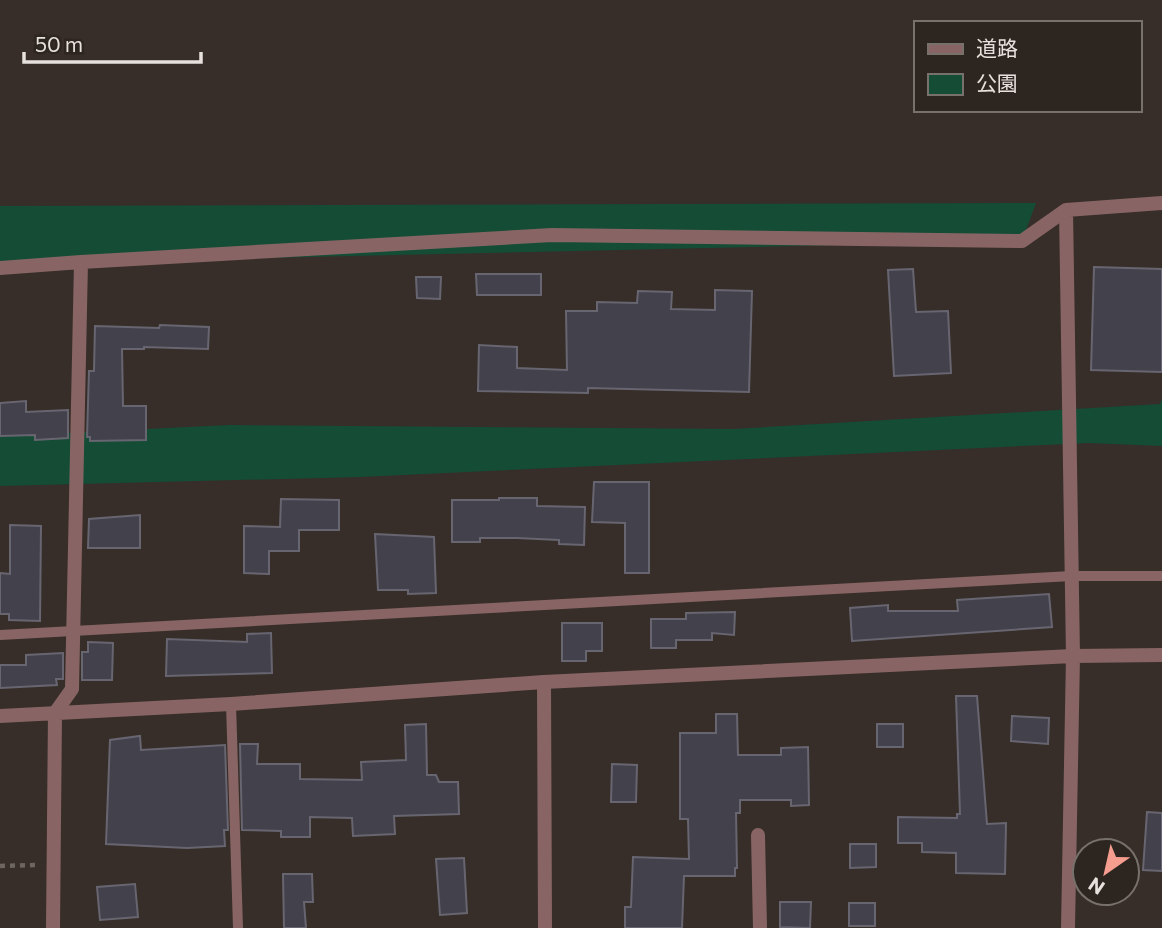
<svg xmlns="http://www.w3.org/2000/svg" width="1162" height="928" viewBox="0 0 1162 928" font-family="Commissioner,'Noto Sans JP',sans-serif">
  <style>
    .green { fill: #144c36 }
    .building { fill: #43414b; stroke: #676570; stroke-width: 2 }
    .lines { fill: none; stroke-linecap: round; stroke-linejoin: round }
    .path { stroke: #6c6560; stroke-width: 4.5; stroke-dasharray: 5 5; stroke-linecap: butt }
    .service { stroke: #886564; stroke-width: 10 }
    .minor { stroke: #886564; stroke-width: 14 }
    .tertiary { stroke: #886564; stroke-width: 14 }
  </style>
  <rect width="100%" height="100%" fill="#372e29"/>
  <path class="green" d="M 1036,203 L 1022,241 L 81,262 L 0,267 L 0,206 Z
    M 1162,399 L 1162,446 L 1088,443 L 360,477 L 0,486 L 0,436 L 230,425 L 733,429 L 1160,404 Z"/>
  <path class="building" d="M 1094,267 L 1162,269 L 1162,372 L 1091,370 Z
    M 913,269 L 916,312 L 948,311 L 951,373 L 894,376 L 888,270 Z
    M 476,274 L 541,274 L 541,295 L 477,295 Z
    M 416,277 L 441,277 L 440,299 L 417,298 Z
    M 715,290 L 752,291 L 749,392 L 588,388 L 588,393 L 478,391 L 479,345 L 517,347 L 517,368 L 567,370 L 566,311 L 597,311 L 597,302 L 637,303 L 638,291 L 672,292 L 671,309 L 715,310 Z
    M 160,325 L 209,327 L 208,349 L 144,347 L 144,349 L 122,349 L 123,406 L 146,406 L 146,440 L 90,441 L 90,437 L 87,437 L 89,371 L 94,371 L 95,326 L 159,328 Z
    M 26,401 L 26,412 L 68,410 L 68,438 L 35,440 L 35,435 L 0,436 L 0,403 Z
    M 594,482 L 649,482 L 649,573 L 625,573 L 625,523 L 592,522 Z
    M 499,498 L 537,498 L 537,506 L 585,507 L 584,545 L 559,544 L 559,540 L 517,538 L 480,538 L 480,542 L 452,542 L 452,500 L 499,500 Z
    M 281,499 L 339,500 L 339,530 L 299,530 L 299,551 L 269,551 L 269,574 L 244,573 L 244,526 L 280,527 Z
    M 140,515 L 140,548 L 88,548 L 89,519 Z
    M 10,525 L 41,526 L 40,621 L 9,620 L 9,614 L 0,614 L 0,573 L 10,574 Z
    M 375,534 L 434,537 L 436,593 L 408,594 L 408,590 L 378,590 Z
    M 1049,594 L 1052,627 L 852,641 L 850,608 L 888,605 L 888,611 L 958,611 L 957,600 Z
    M 735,612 L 734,635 L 712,633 L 712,640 L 676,640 L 676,648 L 651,648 L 651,619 L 686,619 L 686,613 Z
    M 562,623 L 602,623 L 602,651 L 586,651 L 586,661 L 562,661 Z
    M 271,633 L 272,673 L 166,676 L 167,639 L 247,642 L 247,634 Z
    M 88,642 L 113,643 L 112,680 L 82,680 L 82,652 L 88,652 Z
    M 63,653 L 63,679 L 56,679 L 57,685 L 0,688 L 0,665 L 26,665 L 26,655 Z
    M 956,696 L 977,696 L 987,824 L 1006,823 L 1005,874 L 956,873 L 956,853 L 922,852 L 922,843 L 898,843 L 898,817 L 957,818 L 957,814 L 960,814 Z
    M 716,714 L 737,714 L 738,755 L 781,755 L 781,748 L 808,747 L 809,805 L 791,806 L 791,800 L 740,800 L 740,813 L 736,813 L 737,868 L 735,868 L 735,876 L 684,876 L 682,928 L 625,928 L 625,907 L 631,907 L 633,857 L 689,859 L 688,819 L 680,819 L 680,733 L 716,733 Z
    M 1012,716 L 1049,718 L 1048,744 L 1011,741 Z
    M 426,724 L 427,775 L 436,775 L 439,782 L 458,782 L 459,814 L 394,816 L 395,834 L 353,836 L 352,818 L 310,817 L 310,837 L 281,837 L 281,831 L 242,830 L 240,744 L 258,744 L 257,764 L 300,764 L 300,779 L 362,780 L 361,762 L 406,760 L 405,725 Z
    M 877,724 L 903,724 L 903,747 L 877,747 Z
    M 140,736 L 141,750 L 225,745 L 228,830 L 224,830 L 225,846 L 187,848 L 106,844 L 110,740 Z
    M 612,764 L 637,765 L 636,802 L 611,802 Z
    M 1147,812 L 1162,813 L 1162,871 L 1143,870 Z
    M 850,844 L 876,844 L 876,867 L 850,868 Z
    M 464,858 L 467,913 L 440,915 L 436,859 Z
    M 283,874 L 312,874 L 313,902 L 304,902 L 306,928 L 284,928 Z
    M 135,884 L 138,917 L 100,920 L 97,887 Z
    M 780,902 L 811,902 L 810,928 L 780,927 Z
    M 849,903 L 875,903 L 875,926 L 849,926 Z"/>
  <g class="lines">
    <path class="path" d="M 0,866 L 38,865"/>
    <path class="service" d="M 0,635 L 1072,576 L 1162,576
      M 231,704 L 238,928"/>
    <path class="minor" d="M 1066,210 L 1073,656
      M 0,268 L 81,262 L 552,235 L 1022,241 L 1066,210 L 1162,203
      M 544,682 L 545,928
      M 55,713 L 72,689 L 81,262
      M 758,835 L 760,928"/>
    <path class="tertiary" d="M 0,716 L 231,704 L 544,682 L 1073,656 L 1162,655
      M 53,928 L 55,713
      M 1068,928 L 1073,656"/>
  </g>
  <rect x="914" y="21" width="228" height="91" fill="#2d251f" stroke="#77706b" stroke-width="2"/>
  <rect x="928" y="44" width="35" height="10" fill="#886564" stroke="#77706b" stroke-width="2"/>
  <text x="976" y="56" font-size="21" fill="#e6e1dd">道路</text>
  <rect x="928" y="74" width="35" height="21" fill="#144c36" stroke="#77706b" stroke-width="2"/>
  <text x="976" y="91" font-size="21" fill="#e6e1dd">公園</text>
  <g transform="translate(1106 872) rotate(214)"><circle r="33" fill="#2d251f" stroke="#77706b" stroke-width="2"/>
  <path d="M0-5L12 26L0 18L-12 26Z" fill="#f59d8e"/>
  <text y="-10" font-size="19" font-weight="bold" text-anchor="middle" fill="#e6e1dd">N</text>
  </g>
  <path d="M24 52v10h177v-10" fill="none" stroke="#e6e1dd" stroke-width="3.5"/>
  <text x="35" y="52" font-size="21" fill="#e6e1dd" stroke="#2d251f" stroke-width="5" paint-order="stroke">50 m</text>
</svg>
